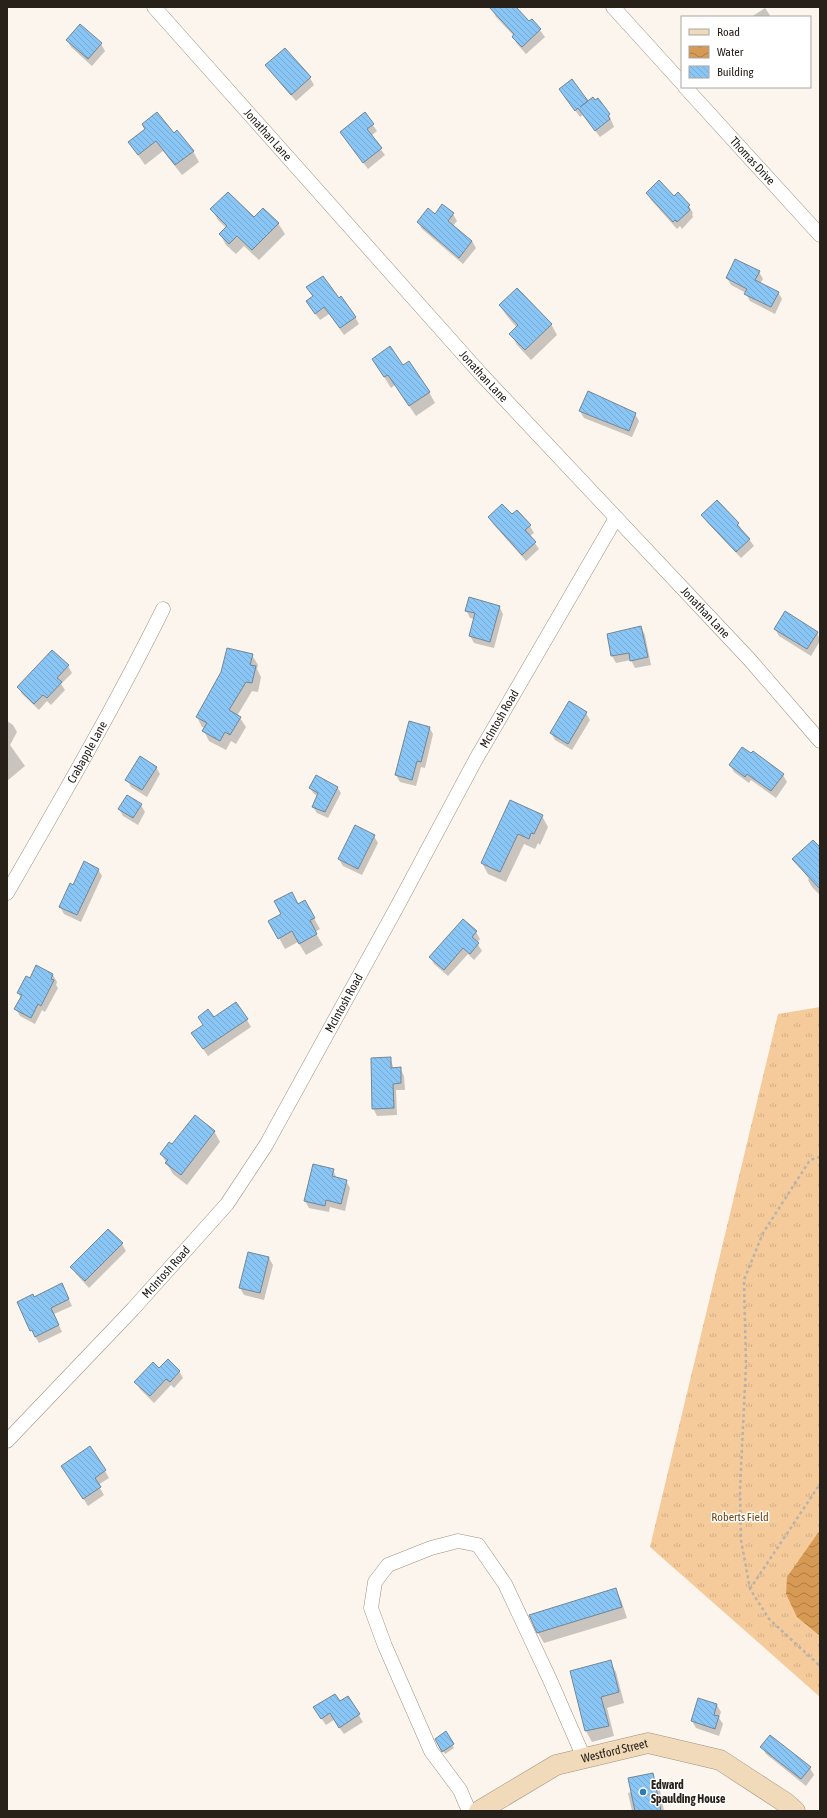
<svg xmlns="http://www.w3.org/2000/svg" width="827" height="1818" viewBox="0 0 827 1818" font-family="'Asap Condensed',sans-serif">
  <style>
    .grass { fill: url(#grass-tufts) }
    .water { fill: url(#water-waves) }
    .shadow { fill: #0003 }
    .building { fill: url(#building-back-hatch); stroke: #738695 }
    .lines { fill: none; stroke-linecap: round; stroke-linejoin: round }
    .street-casing { stroke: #a1907f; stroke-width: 15 }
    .secondary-casing { stroke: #a1907f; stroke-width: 21 }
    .path { stroke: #b8b2aa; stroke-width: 2.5; stroke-dasharray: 3 3; stroke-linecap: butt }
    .street { stroke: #fff; stroke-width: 14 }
    .secondary { stroke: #f0daba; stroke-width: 20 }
    .poi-dot { fill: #307aad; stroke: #fff; stroke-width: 1.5 }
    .labels { text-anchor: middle; stroke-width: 3; stroke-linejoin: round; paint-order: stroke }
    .street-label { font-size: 12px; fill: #27211a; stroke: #fff }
    .park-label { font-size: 12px; fill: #704711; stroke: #fff }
    .poi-label { font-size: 12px; font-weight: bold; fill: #27211a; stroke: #fff; text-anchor: start }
  </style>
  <defs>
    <pattern id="grass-tufts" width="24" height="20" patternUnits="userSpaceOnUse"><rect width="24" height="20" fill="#f6cb9c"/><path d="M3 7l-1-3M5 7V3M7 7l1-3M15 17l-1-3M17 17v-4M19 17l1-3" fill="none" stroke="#d3ae86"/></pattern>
    <pattern id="water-waves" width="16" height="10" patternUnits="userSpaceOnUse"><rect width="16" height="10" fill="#d79a54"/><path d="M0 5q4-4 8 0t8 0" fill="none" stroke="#ae7d45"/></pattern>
    <pattern id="building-back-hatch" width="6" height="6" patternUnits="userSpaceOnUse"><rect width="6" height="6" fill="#8ac6f5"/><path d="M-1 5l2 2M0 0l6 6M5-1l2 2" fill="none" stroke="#77aad1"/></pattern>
  </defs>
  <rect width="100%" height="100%" fill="#fcf5ed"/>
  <path class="grass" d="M 820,1007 L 820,1697 L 650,1547 L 778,1014 Z"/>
  <path class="water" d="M 820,1530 L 820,1636 L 797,1617 L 786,1594 L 787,1577 Z"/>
  <path class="shadow" d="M 495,7 L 515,7 L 529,23 L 532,20 L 545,37 L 526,54 L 517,44 L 513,37 L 514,36 L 496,17 L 492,10 Z
    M 765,8 L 771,17 L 751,17 Z
    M 80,25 L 101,44 L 105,51 L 92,66 L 71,47 L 67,40 Z
    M 285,49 L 310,78 L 314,85 L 296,101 L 271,72 L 267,65 Z
    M 560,89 L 588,103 L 609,115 L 614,127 L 600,137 L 583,115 L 580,117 Z
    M 365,114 L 377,131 L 371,136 L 385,155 L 368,169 L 341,133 Z
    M 146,129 L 174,134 L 193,151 L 199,162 L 182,175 L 163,151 L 145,165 L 129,142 Z
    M 647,193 L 674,197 L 689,206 L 693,213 L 692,214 L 693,217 L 682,229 L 680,226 L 677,229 L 651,200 Z
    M 212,210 L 278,223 L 285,234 L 259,260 L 244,246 L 236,254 L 226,245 L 220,234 L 226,228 L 218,220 Z
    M 453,214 L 457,221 L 453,226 L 472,241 L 476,248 L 463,264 L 422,229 L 418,222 L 435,215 Z
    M 759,272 L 763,279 L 760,284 L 778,292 L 782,299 L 775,314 L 750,301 L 746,294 L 746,293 L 731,285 L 727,278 Z
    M 307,287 L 338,299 L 355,317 L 359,324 L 344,335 L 329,314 L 320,320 L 311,308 L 313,297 Z
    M 500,306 L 551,324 L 557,335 L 531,360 L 517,345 L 511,334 L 517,328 L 507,316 Z
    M 373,359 L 402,366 L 429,392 L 435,403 L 416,416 L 395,385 L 391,388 Z
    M 580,411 L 635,414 L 639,421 L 632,437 L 584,418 Z
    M 703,515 L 738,524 L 754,546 L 741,558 L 707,522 Z
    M 512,516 L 530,526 L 534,533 L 530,536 L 539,549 L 526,561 L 493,524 L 489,517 Z
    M 499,606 L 503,614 L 494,648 L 474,643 L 470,636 L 475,619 L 470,618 L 466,610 Z
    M 641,627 L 645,635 L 651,665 L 635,668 L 631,660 L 616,663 L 612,656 L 608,635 Z
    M 775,629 L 817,632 L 820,641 L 811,656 L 779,636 Z
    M 252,655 L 258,665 L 257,669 L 261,677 L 258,692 L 252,691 L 237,716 L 240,718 L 246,727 L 236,744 L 231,741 L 226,750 L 209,741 L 204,731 L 205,728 L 202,727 L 197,717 Z
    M 68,666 L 72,673 L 61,684 L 65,690 L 51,705 L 47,701 L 39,710 L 22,694 L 18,687 Z
    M 586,713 L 590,720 L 572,750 L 555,740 L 551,733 Z
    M 7,721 L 13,725 L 17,732 L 10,745 L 25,766 L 7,781 Z
    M 429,727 L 433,734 L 425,768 L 421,767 L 416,786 L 400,782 L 396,775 Z
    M 730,765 L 783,775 L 787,782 L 776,798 L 751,780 L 749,783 L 734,772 Z
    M 156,767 L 160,774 L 147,797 L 131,787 L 127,780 Z
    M 337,787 L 341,793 L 328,818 L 317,813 L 313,807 L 318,796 L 314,794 L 310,788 Z
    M 511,801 L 542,816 L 548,827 L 540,845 L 538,843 L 535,849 L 524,844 L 506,882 L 488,874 L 482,863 Z
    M 141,805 L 145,812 L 138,825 L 123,816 L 119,809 Z
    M 374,836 L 378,843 L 362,875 L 343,866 L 339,859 Z
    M 820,849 L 820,895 L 812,887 L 808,880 L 809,879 L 793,859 Z
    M 98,869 L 102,876 L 81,922 L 64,914 L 60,907 L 73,886 Z
    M 304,901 L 320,929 L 315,932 L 323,945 L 306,955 L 298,942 L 285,949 L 270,921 Z
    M 476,932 L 480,939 L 477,943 L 482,951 L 474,960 L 468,954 L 448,976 L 434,964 L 430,957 Z
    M 37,967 L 53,975 L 57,982 L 56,985 L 58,988 L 45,1012 L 42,1010 L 35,1024 L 20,1016 L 16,1009 L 21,998 L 18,993 L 30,979 Z
    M 214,1019 L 247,1020 L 251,1027 L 208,1056 L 197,1040 Z
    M 390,1058 L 394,1069 L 400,1068 L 404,1076 L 405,1090 L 396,1090 L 397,1115 L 377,1116 L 373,1108 Z
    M 214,1131 L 220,1142 L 187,1185 L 173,1174 L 161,1154 L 173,1146 Z
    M 333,1170 L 337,1179 L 346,1181 L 350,1188 L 345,1211 L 330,1207 L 329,1212 L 309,1208 L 305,1201 Z
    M 108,1230 L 122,1244 L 126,1251 L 89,1288 L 76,1274 L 72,1267 Z
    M 269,1258 L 273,1265 L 264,1300 L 244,1295 L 240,1288 Z
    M 65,1291 L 72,1306 L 54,1314 L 62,1332 L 39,1343 L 31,1330 L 34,1298 Z
    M 159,1369 L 179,1371 L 183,1378 L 174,1388 L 171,1385 L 154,1403 L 140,1389 L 136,1382 Z
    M 105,1471 L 109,1478 L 98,1485 L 104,1495 L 88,1506 L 67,1473 Z
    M 615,1589 L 621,1600 L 627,1618 L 544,1643 L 538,1633 Z
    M 610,1662 L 616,1672 L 624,1703 L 607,1708 L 614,1736 L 592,1742 L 586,1731 L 571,1672 Z
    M 348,1697 L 363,1722 L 344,1734 L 334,1720 L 326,1725 L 319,1715 Z
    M 699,1699 L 717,1705 L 721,1712 L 719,1718 L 723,1724 L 719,1736 L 696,1728 L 692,1721 Z
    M 445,1733 L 454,1748 L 445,1754 L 436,1739 Z
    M 762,1747 L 810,1768 L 814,1775 L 806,1786 L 766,1754 Z
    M 652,1774 L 659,1785 L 664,1811 L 632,1811 L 628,1793 L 632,1792 Z"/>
  <path class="building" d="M 489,7 L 516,7 L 529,21 L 532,19 L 541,29 L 522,47 L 512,37 L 514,34 Z
    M 80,24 L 102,43 L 88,59 L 66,40 Z
    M 285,48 L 311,77 L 291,95 L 265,65 Z
    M 572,79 L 588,101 L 580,107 L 593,97 L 595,100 L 598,98 L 610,114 L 608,116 L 610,119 L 595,131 L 578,108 L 575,111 L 559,89 Z
    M 157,112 L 174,133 L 177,130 L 194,151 L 175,165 L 156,141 L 138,155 L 128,142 L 145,129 L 142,124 Z
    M 365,112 L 374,124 L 367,129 L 382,148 L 363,163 L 340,132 Z
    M 659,180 L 674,196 L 678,192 L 690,205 L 688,207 L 690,210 L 677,222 L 675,220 L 673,222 L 646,193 Z
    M 228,192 L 254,217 L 263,208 L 279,223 L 252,250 L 237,236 L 229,244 L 219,234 L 227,226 L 210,209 Z
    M 442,204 L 454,213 L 448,221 L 472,241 L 459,258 L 417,222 L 428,208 L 435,214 Z
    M 735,259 L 760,271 L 755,280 L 779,292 L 771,307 L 744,294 L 747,289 L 726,278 Z
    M 323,276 L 339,298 L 341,296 L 356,317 L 340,328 L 324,307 L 315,314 L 306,301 L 313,296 L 306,287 Z
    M 517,288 L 552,324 L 525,350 L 509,334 L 518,325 L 499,305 Z
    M 390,346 L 403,365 L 409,361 L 430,392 L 409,406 L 388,375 L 384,377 L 372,359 Z
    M 588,391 L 636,413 L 629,431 L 579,411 Z
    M 717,500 L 739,523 L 737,525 L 750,539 L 736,552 L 701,515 Z
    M 502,504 L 512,514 L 517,510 L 531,525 L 525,530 L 536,542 L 522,555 L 488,517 Z
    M 469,597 L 500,606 L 490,642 L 469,636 L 475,613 L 465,611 Z
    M 785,611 L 818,632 L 807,649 L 774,629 Z
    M 641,626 L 648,657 L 630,661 L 629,653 L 611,656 L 607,634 Z
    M 227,648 L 253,654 L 250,665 L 256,666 L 252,683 L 246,682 L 229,710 L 241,717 L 230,735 L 225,732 L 220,741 L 202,731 L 207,723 L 196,717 L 221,672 Z
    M 52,650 L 69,665 L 57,678 L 62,682 L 47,698 L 43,695 L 34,704 L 17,687 Z
    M 569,701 L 587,712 L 568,744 L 550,733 Z
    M 409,721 L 430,727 L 421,762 L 417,761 L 412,780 L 395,775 Z
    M 742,747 L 751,753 L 753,751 L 784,774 L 771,791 L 747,774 L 745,777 L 729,765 Z
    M 140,756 L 157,767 L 142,790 L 125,780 Z
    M 316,775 L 338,787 L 325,812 L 312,807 L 318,793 L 309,788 Z
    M 127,795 L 142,804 L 133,818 L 118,809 Z
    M 510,800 L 543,815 L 534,834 L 531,833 L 529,839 L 518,834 L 500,872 L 481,863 Z
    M 355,825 L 375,835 L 358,869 L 338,859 Z
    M 813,840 L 820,847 L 820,889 L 792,859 Z
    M 84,861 L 99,869 L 77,915 L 59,907 L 70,883 L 73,885 Z
    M 292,892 L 298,904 L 305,900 L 315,918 L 310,920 L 317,934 L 299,944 L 292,931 L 278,939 L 268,921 L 281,914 L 274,901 Z
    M 463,919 L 477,931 L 472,937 L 479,943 L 470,954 L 463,948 L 444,970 L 429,957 Z
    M 36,965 L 53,974 L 51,979 L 54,980 L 41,1006 L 38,1004 L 31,1018 L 14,1009 L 22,995 L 17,993 L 26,976 L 30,978 Z
    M 236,1002 L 248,1019 L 203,1049 L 191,1033 L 203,1025 L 198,1017 L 208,1009 L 214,1017 Z
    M 391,1057 L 391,1068 L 401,1067 L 401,1083 L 393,1084 L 394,1108 L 372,1109 L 371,1058 Z
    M 195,1115 L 215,1131 L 181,1175 L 165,1163 L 168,1160 L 160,1154 L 169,1142 L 172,1144 Z
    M 313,1164 L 334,1169 L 332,1176 L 347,1180 L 341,1204 L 326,1200 L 325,1206 L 304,1201 Z
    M 108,1229 L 123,1243 L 85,1281 L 70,1267 Z
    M 248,1252 L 269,1257 L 260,1293 L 239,1288 Z
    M 62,1283 L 69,1299 L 51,1308 L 59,1325 L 35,1337 L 32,1330 L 30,1331 L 17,1302 L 33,1294 L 34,1297 Z
    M 168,1359 L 180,1371 L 170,1382 L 166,1379 L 150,1396 L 134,1382 L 153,1362 L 159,1368 Z
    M 90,1446 L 106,1470 L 95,1478 L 101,1487 L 83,1499 L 61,1466 Z
    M 616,1588 L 622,1607 L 537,1633 L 529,1615 Z
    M 611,1660 L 619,1692 L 601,1697 L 609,1726 L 585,1731 L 570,1671 Z
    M 335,1694 L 340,1701 L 348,1696 L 360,1714 L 339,1728 L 330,1713 L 321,1719 L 313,1707 Z
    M 698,1698 L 717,1704 L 714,1715 L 719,1716 L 715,1729 L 691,1721 Z
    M 446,1731 L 454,1744 L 442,1752 L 435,1739 Z
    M 770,1735 L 811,1767 L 801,1779 L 760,1747 Z
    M 653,1773 L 661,1811 L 635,1811 L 628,1778 Z"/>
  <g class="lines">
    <g class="street-casing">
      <g id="street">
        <path id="s1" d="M 154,7 L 480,373 L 750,660 L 820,741"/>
        <path d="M 613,7 L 682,83"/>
        <path id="s2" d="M 685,87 L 820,235"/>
        <path id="s3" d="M 7,893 C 61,799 115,706 163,609"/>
        <path id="s4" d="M 7,1441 L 133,1309 L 227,1204 L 266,1145 L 398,905 L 476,759 L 616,518"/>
        <path d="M 469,1811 L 460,1790 L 431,1751 L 385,1646 L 371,1608 L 375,1582 L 388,1565 L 431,1548 L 458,1541 L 478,1545 L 505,1584 L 550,1680 L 584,1758"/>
      </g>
    </g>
    <g class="secondary-casing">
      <g id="secondary">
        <path id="s5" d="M 479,1811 L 556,1765 L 648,1743 L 720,1760 L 786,1803 L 795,1811"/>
      </g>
    </g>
    <path class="path" d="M 820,1157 L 810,1160 L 763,1233 L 744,1280 L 746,1365 L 740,1489 L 741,1540 L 750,1589 L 769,1619 L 820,1666
      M 750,1589 L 820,1484"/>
    <use href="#street" class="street"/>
    <use href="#secondary" class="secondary"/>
  </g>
  <circle class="poi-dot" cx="643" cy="1792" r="4"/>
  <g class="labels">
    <g class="street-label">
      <text dy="4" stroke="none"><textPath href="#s1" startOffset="171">Jonathan Lane</textPath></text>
      <text dy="4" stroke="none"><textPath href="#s2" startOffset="100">Thomas Drive</textPath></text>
      <text dy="4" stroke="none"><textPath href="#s1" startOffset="495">Jonathan Lane</textPath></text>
      <text dy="4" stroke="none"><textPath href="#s1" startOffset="819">Jonathan Lane</textPath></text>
      <text dy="4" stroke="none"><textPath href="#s4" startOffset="880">McIntosh Road</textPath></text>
      <text dy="4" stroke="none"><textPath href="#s3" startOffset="162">Crabapple Lane</textPath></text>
      <text dy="4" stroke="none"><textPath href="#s4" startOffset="556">McIntosh Road</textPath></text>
      <text dy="4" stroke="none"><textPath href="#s4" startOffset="232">McIntosh Road</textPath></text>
      <text dy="4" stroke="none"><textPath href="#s5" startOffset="150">Westford Street</textPath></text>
    </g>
    <g class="park-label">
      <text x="740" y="1521">Roberts Field</text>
    </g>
    <g class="poi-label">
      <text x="651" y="1789">Edward<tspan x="651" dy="14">Spaulding House</tspan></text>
    </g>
  </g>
  <rect width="827" height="1818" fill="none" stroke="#27211a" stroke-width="16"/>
  <rect x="681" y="16" width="130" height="72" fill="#ffffff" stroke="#a9a6a3"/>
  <rect x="689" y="29" width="20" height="6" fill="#f0daba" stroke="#a9a6a3"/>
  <text x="717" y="36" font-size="12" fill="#27211a">Road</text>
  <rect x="689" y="46" width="20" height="12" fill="url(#water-waves)" stroke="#a9a6a3"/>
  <text x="717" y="56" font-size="12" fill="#27211a">Water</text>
  <rect x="689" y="66" width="20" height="12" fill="url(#building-back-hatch)" stroke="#a9a6a3"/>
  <text x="717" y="76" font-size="12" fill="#27211a">Building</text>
</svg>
